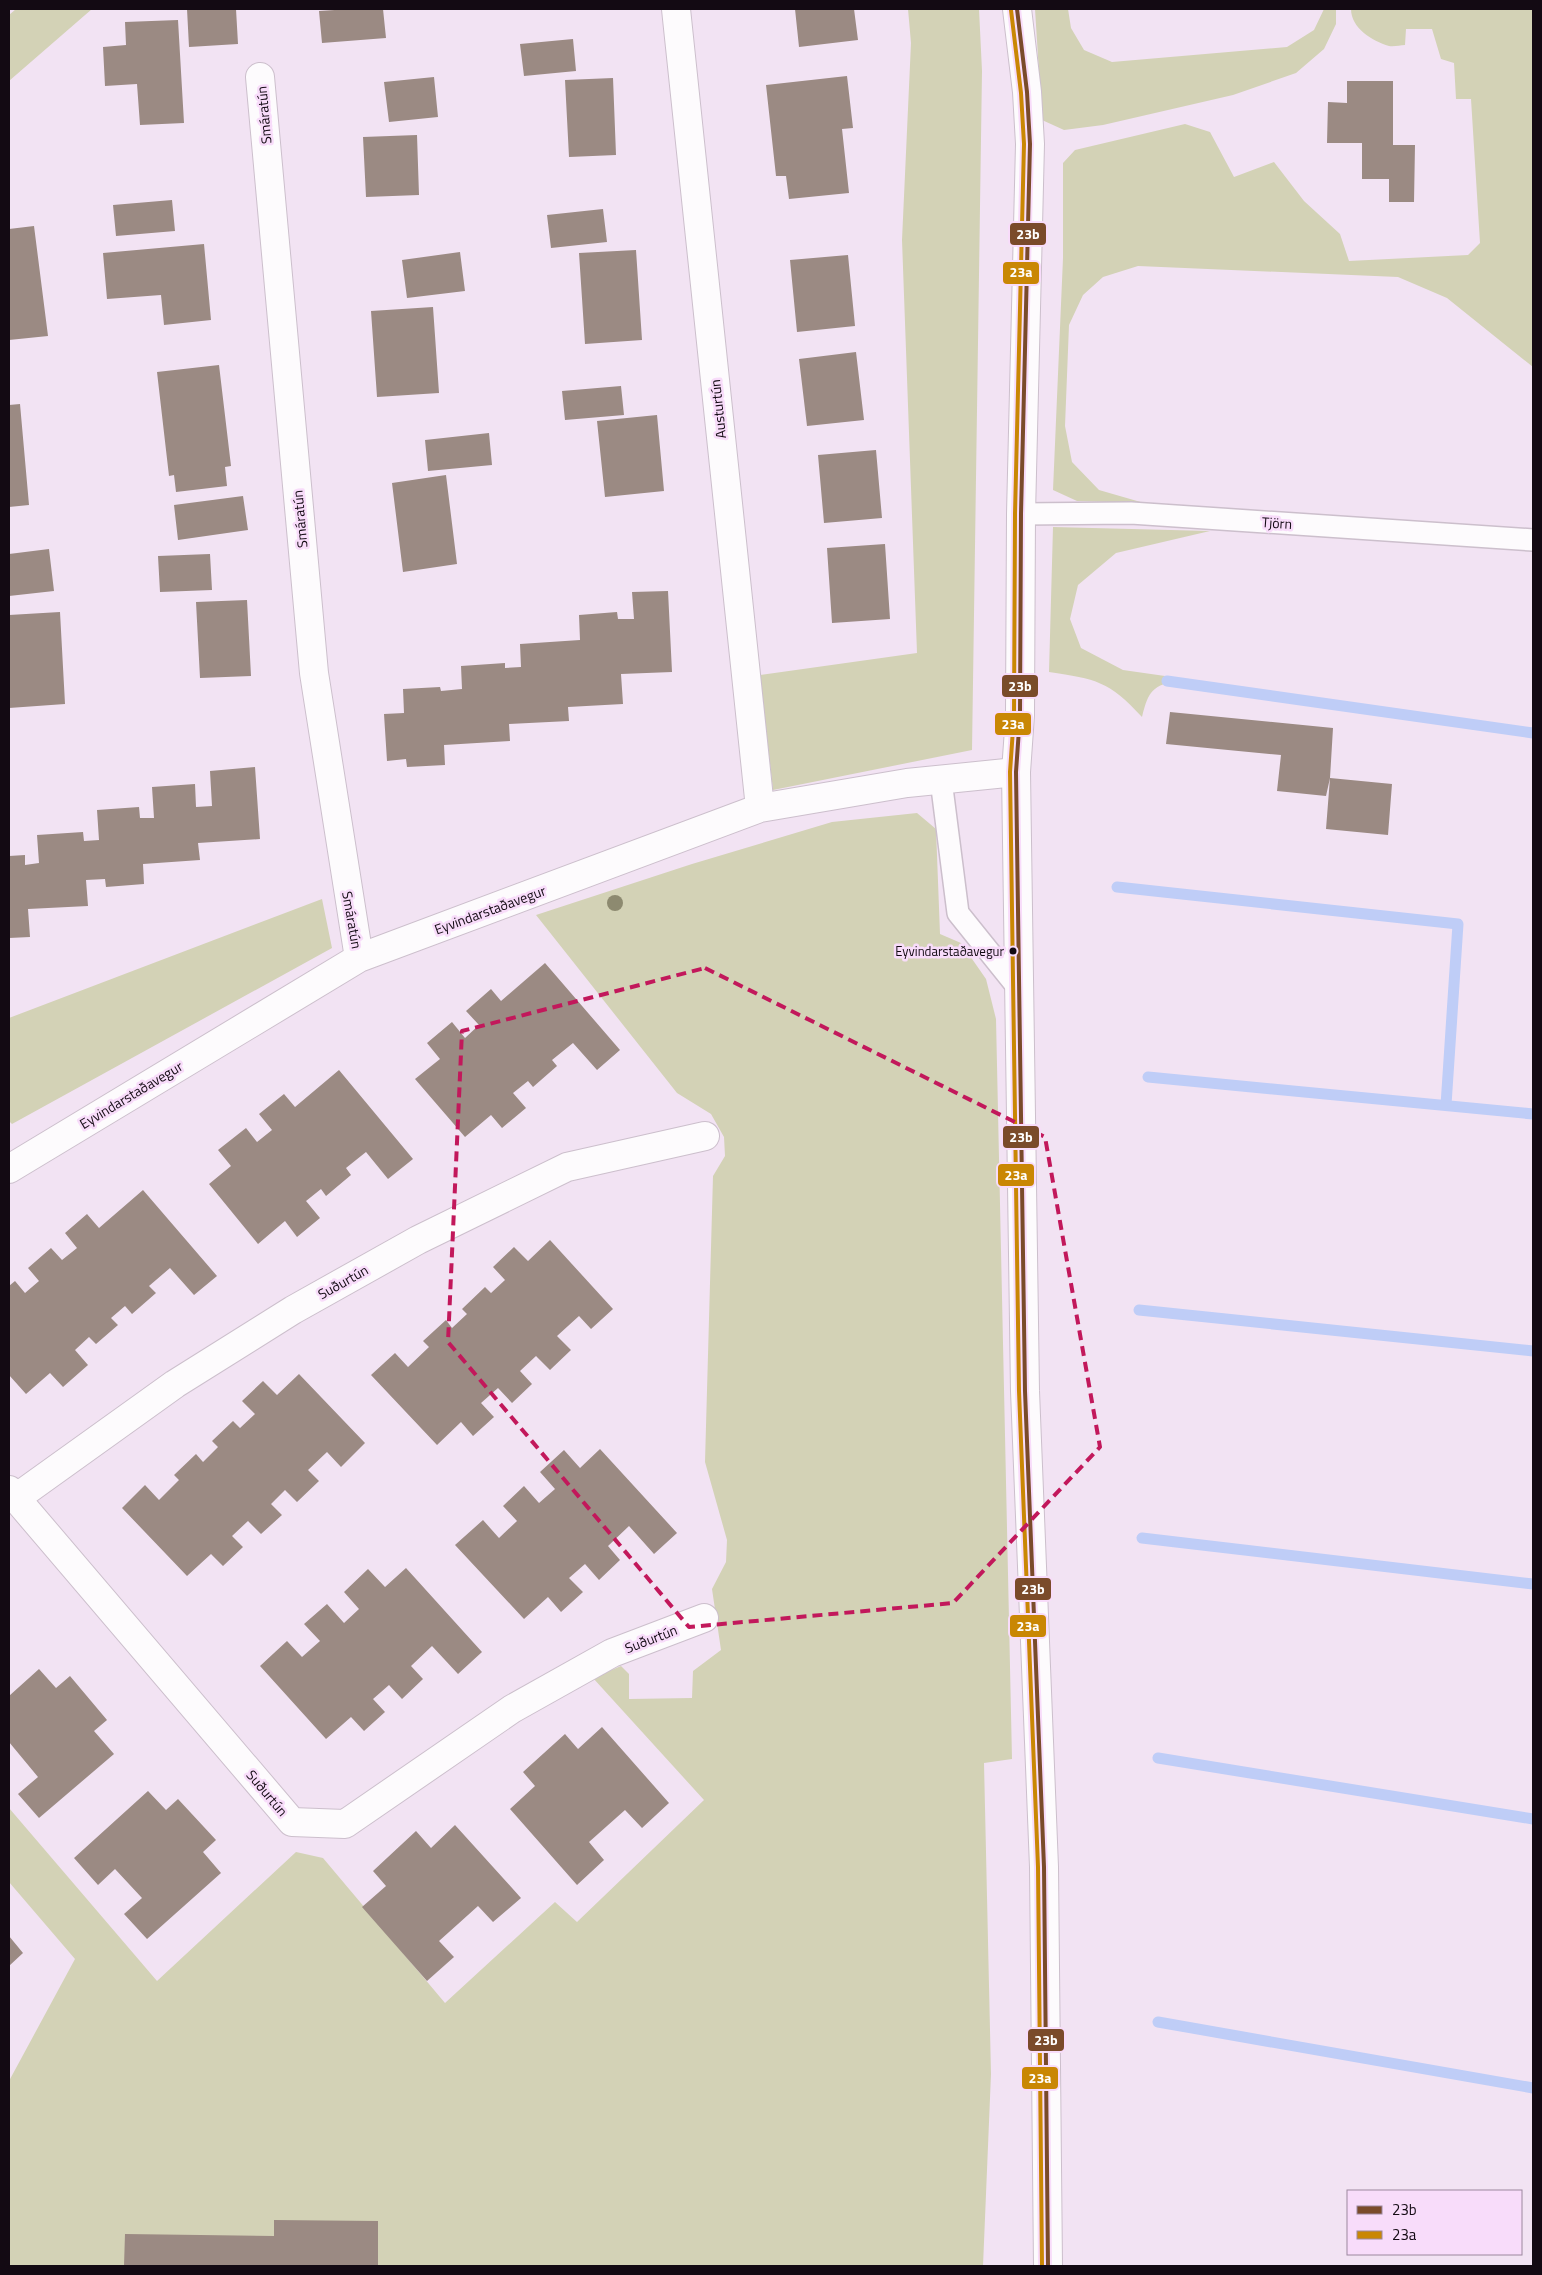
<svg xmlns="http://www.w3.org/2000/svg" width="1542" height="2275" viewBox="0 0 1542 2275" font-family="'Titillium Web',sans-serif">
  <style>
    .green { fill: #d3d2b6 }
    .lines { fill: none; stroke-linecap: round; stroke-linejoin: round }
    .stream { stroke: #bfcdf7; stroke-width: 11 }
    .building { fill: #9b8a83 }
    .lane-casing { stroke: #ccbfcc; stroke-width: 24 }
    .street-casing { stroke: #ccbfcc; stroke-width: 30 }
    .secondary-casing { stroke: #ccbfcc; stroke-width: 30 }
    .lane { stroke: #fdfbfd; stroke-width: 21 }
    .street { stroke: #fdfbfd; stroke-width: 28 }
    .secondary { stroke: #fdfbfd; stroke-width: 28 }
    .bus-1-casing { stroke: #f8dcfa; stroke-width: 8 }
    .bus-2-casing { stroke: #f8dcfa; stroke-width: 8 }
    .bus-1 { stroke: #7a4b2a; stroke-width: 4 }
    .bus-2 { stroke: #c98704; stroke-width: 4 }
    .tree { fill: #8d8a70 }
    .marked { fill: none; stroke: #c2185b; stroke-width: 4; stroke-dasharray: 10 6; stroke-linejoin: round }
    .bus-dot { fill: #130a13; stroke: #f8dcfa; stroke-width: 2 }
    .labels { text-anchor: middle; stroke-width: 5; stroke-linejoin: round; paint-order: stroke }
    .bus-label { font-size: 13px; fill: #130a13; stroke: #f8dcfa; text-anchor: end }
    .street-label { font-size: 14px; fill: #130a13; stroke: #f8dcfa }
    .line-badge { stroke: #f8dcfa; stroke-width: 2 }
    .badge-label { font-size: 14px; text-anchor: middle; font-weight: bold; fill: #fff }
  </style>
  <rect width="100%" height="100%" fill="#f2e3f3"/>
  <path class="green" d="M 16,9 L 92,9 L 9,81 L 9,15 Z
    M 908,9 L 979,9 L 982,71 L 972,750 L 773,790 L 760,675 L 917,653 L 902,240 L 911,43 Z
    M 1035,9 L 1068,9 L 1071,28 L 1084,50 L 1112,62 L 1287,47 L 1314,30 L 1324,9 L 1336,9 L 1336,24 L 1324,49 L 1296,73 L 1233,95 L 1103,125 L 1064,130 L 1042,120 Z
    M 1351,9 L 1533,9 L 1533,367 L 1447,298 L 1398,277 L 1138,266 L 1103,277 L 1083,295 L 1069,325 L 1065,426 L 1072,462 L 1099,490 L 1144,503 L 1077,501 L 1053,490 L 1063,258 L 1063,163 L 1075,150 L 1185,124 L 1210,132 L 1234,177 L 1274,162 L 1304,201 L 1340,234 L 1349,261 L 1468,255 L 1480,243 L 1471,99 L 1456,99 L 1454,63 L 1441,59 L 1432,29 L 1406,29 L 1405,45 C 1400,45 1394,47 1389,46 C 1372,41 1351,28 1351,9 Z
    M 1053,527 L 1210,531 L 1116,553 L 1078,585 L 1070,619 L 1081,648 L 1123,670 L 1179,678 C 1152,688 1149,689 1142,717 C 1109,681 1096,679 1049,672 Z
    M 917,813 L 936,829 L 940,934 L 961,943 L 986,979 L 996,1019 L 1012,1759 L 984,1763 L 991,2074 L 983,2266 L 9,2266 L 9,2081 L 75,1959 L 9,1882 L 9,1808 L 157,1981 L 296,1852 L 323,1858 L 445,2003 L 555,1902 L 577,1922 L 704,1800 L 593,1678 L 621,1666 L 629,1674 L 629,1699 L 692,1698 L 693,1671 L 721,1650 L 712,1589 L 726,1562 L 727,1540 L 705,1462 L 713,1176 L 725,1156 L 724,1137 L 711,1114 L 677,1093 L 536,915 L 692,864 L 832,822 Z
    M 322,899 L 332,948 L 12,1124 L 9,1121 L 9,1018 Z"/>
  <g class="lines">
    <path class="stream" d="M 1167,681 L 1533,733
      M 1117,887 L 1458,924 L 1446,1105
      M 1148,1077 L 1533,1114
      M 1139,1310 L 1533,1351
      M 1142,1538 L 1533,1584
      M 1158,1758 L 1533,1819
      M 1158,2022 L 1533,2088"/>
  </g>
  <path class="building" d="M 187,9 L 236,9 L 238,44 L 189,47 Z
    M 350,9 L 383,9 L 386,38 L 322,43 L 319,11 Z
    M 795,9 L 854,9 L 858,40 L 799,47 Z
    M 178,20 L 184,123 L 140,125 L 137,84 L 105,86 L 103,47 L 126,45 L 125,22 Z
    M 573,39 L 576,71 L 524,76 L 520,44 Z
    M 847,76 L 853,128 L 842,129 L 849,193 L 789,199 L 786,176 L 776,176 L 766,85 Z
    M 434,77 L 438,117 L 389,122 L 384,82 Z
    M 613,78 L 616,155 L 569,157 L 565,80 Z
    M 1347,81 L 1393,81 L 1393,145 L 1415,145 L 1414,202 L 1389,202 L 1389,179 L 1362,179 L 1362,143 L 1327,143 L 1328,102 L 1347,103 Z
    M 417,135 L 419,195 L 366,197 L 363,137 Z
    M 172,200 L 175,231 L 116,236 L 113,205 Z
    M 603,209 L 607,242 L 551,248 L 547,215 Z
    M 34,226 L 48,336 L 9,340 L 9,229 Z
    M 204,244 L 211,320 L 164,325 L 161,295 L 107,299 L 103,253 Z
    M 636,250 L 642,340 L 585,344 L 579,253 Z
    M 460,252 L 465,291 L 407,298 L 402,260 Z
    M 848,255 L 855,326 L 797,332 L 790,260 Z
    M 433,307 L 439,393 L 377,397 L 371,311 Z
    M 856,352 L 864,420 L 807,426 L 799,359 Z
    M 219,365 L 231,466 L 225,467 L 227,486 L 176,492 L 174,475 L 169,476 L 157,372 Z
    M 621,386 L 624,415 L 565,420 L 562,391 Z
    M 20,404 L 29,505 L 9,507 L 9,405 Z
    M 657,415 L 664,491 L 605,497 L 597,421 Z
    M 489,433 L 492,465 L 428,471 L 425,440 Z
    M 876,450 L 882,518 L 824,523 L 818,455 Z
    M 446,475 L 457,564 L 403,572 L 392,483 Z
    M 243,496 L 248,530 L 178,540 L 174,505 Z
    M 885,544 L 890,619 L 832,623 L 827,548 Z
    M 49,549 L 54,591 L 9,596 L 9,554 Z
    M 210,554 L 212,590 L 160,592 L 158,556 Z
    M 668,591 L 672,672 L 621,674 L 623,704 L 568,707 L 569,721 L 509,724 L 510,741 L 444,745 L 445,765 L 407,767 L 406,759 L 387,761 L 384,714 L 404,713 L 403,689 L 440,687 L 441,691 L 462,689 L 461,666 L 505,663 L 505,668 L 521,667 L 520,644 L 580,640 L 579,615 L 617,612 L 618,619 L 634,619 L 632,592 Z
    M 247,600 L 251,676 L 200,678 L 196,602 Z
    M 60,612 L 65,704 L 9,708 L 9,615 Z
    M 1170,712 L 1333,728 L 1330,778 L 1392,784 L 1388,835 L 1326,829 L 1330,778 L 1326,796 L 1277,791 L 1281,755 L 1166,744 Z
    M 255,767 L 260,839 L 198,843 L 200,860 L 143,864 L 144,884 L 106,887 L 105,879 L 86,880 L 88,906 L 28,909 L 30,937 L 9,938 L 9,856 L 25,855 L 25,865 L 39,863 L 37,835 L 83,832 L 84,841 L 99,840 L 97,810 L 139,807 L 140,818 L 154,818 L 152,787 L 195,784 L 196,807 L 212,806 L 210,771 Z
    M 545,963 L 620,1050 L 597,1070 L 573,1043 L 552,1060 L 557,1066 L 533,1087 L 528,1081 L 513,1093 L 526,1108 L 502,1128 L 491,1115 L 465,1137 L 415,1079 L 440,1059 L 427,1043 L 452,1022 L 465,1038 L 479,1025 L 466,1011 L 491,989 L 501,1001 Z
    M 339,1070 L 413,1159 L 388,1179 L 366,1152 L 346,1168 L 351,1175 L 326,1196 L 321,1189 L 306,1201 L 320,1218 L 297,1237 L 285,1221 L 258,1244 L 209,1184 L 231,1166 L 218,1150 L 246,1128 L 257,1142 L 272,1130 L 259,1114 L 284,1094 L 295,1107 Z
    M 143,1190 L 217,1276 L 194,1295 L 170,1268 L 149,1286 L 156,1293 L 132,1314 L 125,1306 L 111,1318 L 118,1325 L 96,1344 L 89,1337 L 75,1350 L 88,1365 L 63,1387 L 50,1373 L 26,1394 L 9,1375 L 9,1286 L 15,1281 L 25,1293 L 39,1281 L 28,1268 L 51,1248 L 62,1260 L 77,1248 L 65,1233 L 87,1214 L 99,1228 Z
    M 550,1240 L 613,1309 L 591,1329 L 579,1316 L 557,1336 L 571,1350 L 550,1370 L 536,1356 L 520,1371 L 532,1384 L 512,1403 L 498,1388 L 481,1403 L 494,1417 L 473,1436 L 461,1422 L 437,1445 L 371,1375 L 395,1353 L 408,1367 L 429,1347 L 423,1341 L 446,1320 L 452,1328 L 467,1314 L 462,1309 L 485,1287 L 491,1293 L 505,1280 L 493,1267 L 514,1247 L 528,1261 Z
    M 299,1374 L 365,1443 L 341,1467 L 327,1452 L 308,1470 L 319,1481 L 297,1502 L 285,1490 L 271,1504 L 282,1515 L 261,1534 L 248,1521 L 232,1536 L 243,1547 L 223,1566 L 211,1554 L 187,1576 L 122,1508 L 145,1485 L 159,1500 L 179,1480 L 174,1475 L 196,1454 L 203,1462 L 218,1447 L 212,1441 L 233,1421 L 240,1428 L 255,1414 L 242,1401 L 263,1381 L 277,1395 Z
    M 600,1449 L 677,1533 L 654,1554 L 629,1526 L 608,1546 L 620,1560 L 599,1580 L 585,1564 L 569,1578 L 583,1592 L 561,1612 L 548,1597 L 524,1619 L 455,1545 L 483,1520 L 499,1538 L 517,1521 L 503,1506 L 524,1486 L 539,1503 L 555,1489 L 540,1472 L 564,1450 L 580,1468 Z
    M 406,1568 L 482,1652 L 458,1674 L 432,1646 L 411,1666 L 423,1679 L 402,1699 L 389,1685 L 373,1699 L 385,1712 L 364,1731 L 351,1717 L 326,1739 L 260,1666 L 287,1641 L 302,1657 L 320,1641 L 304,1624 L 327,1604 L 344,1623 L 359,1609 L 344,1592 L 368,1569 L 385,1587 Z
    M 39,1669 L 56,1688 L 70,1676 L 107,1720 L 94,1731 L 114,1754 L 39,1818 L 18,1794 L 38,1777 L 9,1742 L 9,1696 Z
    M 602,1727 L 669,1803 L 642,1828 L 625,1810 L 589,1842 L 604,1860 L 577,1885 L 510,1809 L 535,1786 L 523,1772 L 565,1734 L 578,1749 Z
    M 148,1791 L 166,1810 L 178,1799 L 216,1840 L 203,1852 L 221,1873 L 147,1939 L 124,1914 L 142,1898 L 115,1869 L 98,1885 L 74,1858 Z
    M 455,1825 L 521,1898 L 493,1922 L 478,1906 L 458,1924 L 439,1941 L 454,1957 L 427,1981 L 362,1907 L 386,1886 L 373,1871 L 416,1831 L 431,1848 Z
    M 9,1936 L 23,1953 L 9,1966 Z
    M 274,2220 L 378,2221 L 378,2266 L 124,2266 L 125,2234 L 274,2236 Z"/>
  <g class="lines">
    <g class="lane-casing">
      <path id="lane" d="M 1021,514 L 1131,513 L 1533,540
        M 941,780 L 958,913 L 1019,989"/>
    </g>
    <g class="street-casing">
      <path id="street" d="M 676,9 L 760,808
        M 260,77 L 314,673 L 359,958
        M 9,1169 L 359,958 L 760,808 L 907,783 L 1016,772
        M 9,1490 L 292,1822 L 345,1824 L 512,1709 L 612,1653 L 704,1618
        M 16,1498 L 175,1384 L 293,1310 L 418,1240 L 567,1167 L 705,1136"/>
    </g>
    <g class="secondary-casing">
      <path id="secondary" d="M 1017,9 L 1027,92 L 1030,144 L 1021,514 L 1020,715 L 1016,772 L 1025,1391 L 1044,1867 L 1048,2266"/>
    </g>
    <use href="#lane" class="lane"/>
    <use href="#street" class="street"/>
    <use href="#secondary" class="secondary"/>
    <g class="bus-1-casing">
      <path id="bus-1" d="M 1017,9 L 1027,92 L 1030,144 L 1021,514 L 1020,715 L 1016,772 L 1025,1391 L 1044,1867 L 1048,2266"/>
    </g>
    <g class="bus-2-casing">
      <path id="bus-2" d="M 1011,10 L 1021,93 L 1024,144 L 1015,514 L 1014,715 L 1010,772 L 1019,1391 L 1038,1867 L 1042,2266"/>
    </g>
    <use href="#bus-1" class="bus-1"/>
    <use href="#bus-2" class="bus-2"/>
  </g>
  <circle class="tree" cx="615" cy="903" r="8"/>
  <path class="marked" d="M 705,968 L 1045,1137 L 1100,1447 L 953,1603 L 689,1627 L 448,1342 L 462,1031 Z"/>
  <circle class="bus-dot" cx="1013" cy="951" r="4.5"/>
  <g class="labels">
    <g class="bus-label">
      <text x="1004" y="956">Eyvindarstaðavegur</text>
    </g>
    <g class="street-label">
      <text transform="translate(264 115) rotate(-95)" y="5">Smáratún</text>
      <text transform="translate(718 409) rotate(-96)" y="5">Austurtún</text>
      <text transform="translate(300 519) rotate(-95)" y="5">Smáratún</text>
      <text transform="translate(1277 523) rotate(4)" y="5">Tjörn</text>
      <text transform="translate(490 910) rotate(-20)" y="5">Eyvindarstaðavegur</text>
      <text transform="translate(352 920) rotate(80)" y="5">Smáratún</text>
      <text transform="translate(131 1095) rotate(-31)" y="5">Eyvindarstaðavegur</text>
      <text transform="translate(343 1282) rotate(-29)" y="5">Suðurtún</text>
      <text transform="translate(651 1639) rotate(-21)" y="5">Suðurtún</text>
      <text transform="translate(267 1793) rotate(50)" y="5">Suðurtún</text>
    </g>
  </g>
  <g class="line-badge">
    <rect x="1009" y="222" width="38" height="24" rx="5" fill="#7a4b2a"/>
    <rect x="1002" y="261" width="38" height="24" rx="5" fill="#c98704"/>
    <rect x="1001" y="674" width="38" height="24" rx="5" fill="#7a4b2a"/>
    <rect x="994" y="712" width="38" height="24" rx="5" fill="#c98704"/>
    <rect x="1002" y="1125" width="38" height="24" rx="5" fill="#7a4b2a"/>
    <rect x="997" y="1163" width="38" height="24" rx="5" fill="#c98704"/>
    <rect x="1014" y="1577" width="38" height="24" rx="5" fill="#7a4b2a"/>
    <rect x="1009" y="1614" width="38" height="24" rx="5" fill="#c98704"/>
    <rect x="1027" y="2028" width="38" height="24" rx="5" fill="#7a4b2a"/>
    <rect x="1021" y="2066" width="38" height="24" rx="5" fill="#c98704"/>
  </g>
  <g class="badge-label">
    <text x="1028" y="239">23b</text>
    <text x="1021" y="277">23a</text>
    <text x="1020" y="691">23b</text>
    <text x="1013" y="729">23a</text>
    <text x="1021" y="1142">23b</text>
    <text x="1016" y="1180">23a</text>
    <text x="1033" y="1594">23b</text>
    <text x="1028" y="1631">23a</text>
    <text x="1046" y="2045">23b</text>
    <text x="1040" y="2083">23a</text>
  </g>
  <rect width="1542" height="2275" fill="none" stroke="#130a13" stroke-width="20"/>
  <rect x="1347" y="2190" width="175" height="65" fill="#f8dcfa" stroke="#9c889e"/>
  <rect x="1357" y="2206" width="25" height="8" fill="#7a4b2a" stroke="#9c889e"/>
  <text x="1392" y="2215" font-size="15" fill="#130a13">23b</text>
  <rect x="1357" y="2231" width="25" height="8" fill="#c98704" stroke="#9c889e"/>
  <text x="1392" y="2240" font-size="15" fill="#130a13">23a</text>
</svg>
